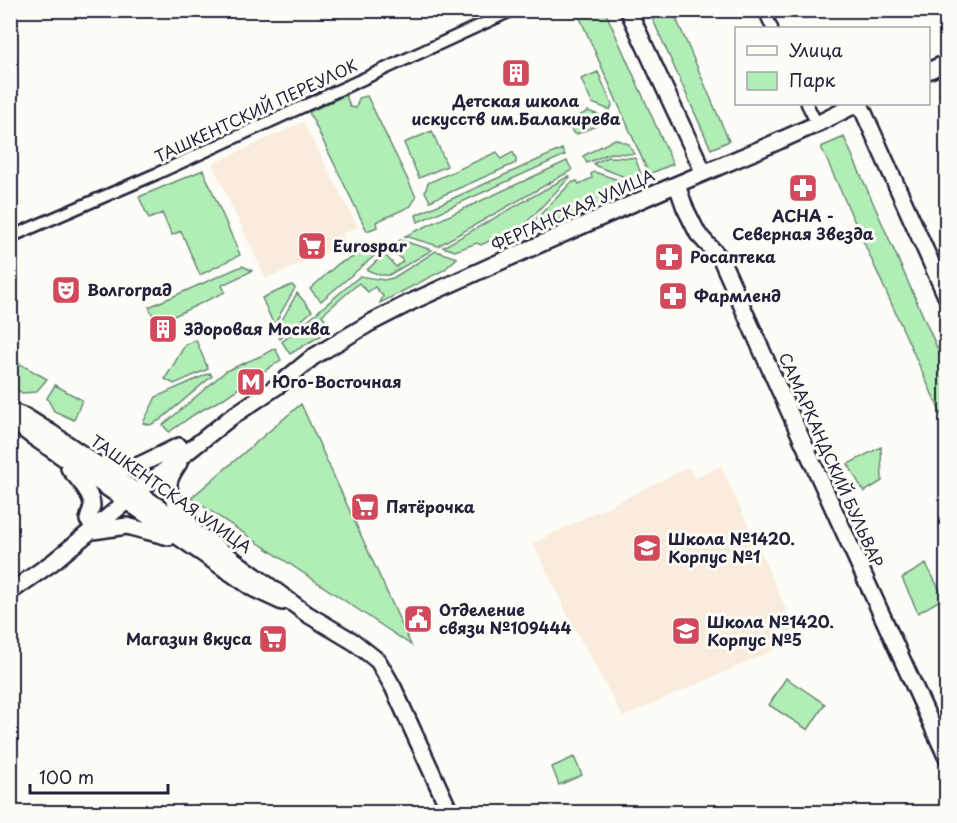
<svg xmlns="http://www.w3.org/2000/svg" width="957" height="823" viewBox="0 0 957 823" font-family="'Playpen Sans',sans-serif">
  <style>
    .built { fill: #faecdd }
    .green { fill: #b1eeb5; stroke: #6a8878; stroke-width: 1.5 }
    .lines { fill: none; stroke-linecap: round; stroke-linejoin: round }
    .street-casing { stroke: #22223b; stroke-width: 15 }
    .secondary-casing { stroke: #22223b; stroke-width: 20 }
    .street { stroke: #fdfcf7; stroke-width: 10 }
    .secondary { stroke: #fdfcf7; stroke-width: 15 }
    .labels { text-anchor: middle; stroke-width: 6; stroke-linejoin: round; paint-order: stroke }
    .poi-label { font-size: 16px; font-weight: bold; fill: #22223b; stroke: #fdfcf7; text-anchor: start }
    .street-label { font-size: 16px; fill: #22223b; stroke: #fdfcf7 }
  </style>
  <rect width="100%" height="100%" fill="#fdfcf7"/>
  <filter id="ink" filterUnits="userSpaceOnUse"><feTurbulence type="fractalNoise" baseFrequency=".0167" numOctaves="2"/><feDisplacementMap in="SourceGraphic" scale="12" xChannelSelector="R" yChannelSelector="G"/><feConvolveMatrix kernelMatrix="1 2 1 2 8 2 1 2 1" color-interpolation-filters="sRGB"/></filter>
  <g filter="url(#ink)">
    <path class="built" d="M 303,122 L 358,227 L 343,234 L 346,244 L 266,279 L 212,164 Z
      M 721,466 L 761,553 L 799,639 L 623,717 L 571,622 L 533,543 L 689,467 L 695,478 Z"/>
    <path class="green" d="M 577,11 L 605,11 L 673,164 L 649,174 Z
      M 649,11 L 673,11 L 729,141 L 711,149 Z
      M 598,72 L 612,105 L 610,110 L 592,103 L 581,79 Z
      M 346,95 L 350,107 L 356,108 L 359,98 L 367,96 L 416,197 L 411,206 L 376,222 L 377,227 L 367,231 L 309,112 Z
      M 588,111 L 607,118 L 605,122 L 577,134 L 573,133 L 568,122 Z
      M 432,131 L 447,166 L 419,178 L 404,143 Z
      M 844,137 L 946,368 L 946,425 L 821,147 Z
      M 615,139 L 629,144 L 634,154 L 610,153 L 587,163 L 583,156 Z
      M 562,149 L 565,155 L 418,222 L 416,215 Z
      M 497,152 L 501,159 L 513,152 L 516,159 L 516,163 L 430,201 L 425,192 L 428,183 Z
      M 608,157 L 635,158 L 643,179 L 638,182 L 596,166 L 594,163 Z
      M 567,161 L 572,170 L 438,246 L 405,236 Z
      M 203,170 L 240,255 L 200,275 L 181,231 L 172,235 L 162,213 L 149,219 L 139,197 Z
      M 594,172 L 637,186 L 554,222 L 537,224 L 534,221 L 571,183 L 577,181 L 579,184 L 592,178 L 591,174 Z
      M 569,176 L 570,177 L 525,224 L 481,245 L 477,243 L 455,251 L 443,247 Z
      M 400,240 L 432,250 L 389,275 L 380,275 L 367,270 L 384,254 L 396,267 L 403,261 L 392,248 Z
      M 375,247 L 379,252 L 321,301 L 310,289 L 338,264 Z
      M 436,251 L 457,258 L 444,270 L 380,303 L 383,296 L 375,287 L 368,292 L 359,283 L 322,315 L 325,319 L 318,326 L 325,333 L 290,354 L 282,342 L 360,276 L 384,280 L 393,278 Z
      M 242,266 L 247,268 L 252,271 L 222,285 L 225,292 L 157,324 L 149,307 Z
      M 292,285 L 295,288 L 274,325 L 262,298 Z
      M 297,293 L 312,311 L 280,339 L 276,331 Z
      M 196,340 L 208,369 L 174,384 L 165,379 L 185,345 Z
      M 275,348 L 281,360 L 224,398 L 195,414 L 169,432 L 163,425 L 226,371 L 263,355 Z
      M 11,359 L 47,379 L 36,392 L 22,393 L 11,385 Z
      M 210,373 L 212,376 L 160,420 L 150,425 L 143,423 L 156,397 Z
      M 55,385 L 82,400 L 74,420 L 54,411 L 47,398 Z
      M 301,404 L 411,645 L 191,498 Z
      M 881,447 L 882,481 L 864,492 L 848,464 Z
      M 926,564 L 944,598 L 918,613 L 902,578 Z
      M 786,678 L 825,704 L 808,730 L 769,705 Z
      M 574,757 L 582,775 L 559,785 L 552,767 Z"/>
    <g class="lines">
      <g class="street-casing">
        <path id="street" d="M 764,10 L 772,28
          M 807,104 L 817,124
          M 10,237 L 156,174 L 513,10"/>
      </g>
      <g class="secondary-casing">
        <path id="secondary" d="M 628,10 L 704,173
          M 928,71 L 946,63
          M 860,104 L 946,296
          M 677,185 L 685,208 L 698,234 L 721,259 L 779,389 L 946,756
          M 10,411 L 26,417 L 50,432 L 211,543 L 307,614 L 354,642 L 378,661 L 393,687 L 450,812
          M 10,419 L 32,436 L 254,589 L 282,602
          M 179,463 C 163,486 167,490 183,511 C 187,516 189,523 192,528
          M 101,465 L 129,468 L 135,467 L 179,446
          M 69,468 C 77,479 92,492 92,506 C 91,511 89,516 88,520
          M 93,531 L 127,526 L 169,537
          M 10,592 L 53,562 L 156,477 L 230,418 L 279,385 L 313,357 L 370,323 L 411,302 L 495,264 L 661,191 L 763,148 L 817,124 L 857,104"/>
      </g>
      <use href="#street" class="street"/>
      <use href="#secondary" class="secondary"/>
    </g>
  </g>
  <defs>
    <g id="building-square" transform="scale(1.5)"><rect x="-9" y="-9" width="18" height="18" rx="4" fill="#d1495b" stroke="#fdfcf7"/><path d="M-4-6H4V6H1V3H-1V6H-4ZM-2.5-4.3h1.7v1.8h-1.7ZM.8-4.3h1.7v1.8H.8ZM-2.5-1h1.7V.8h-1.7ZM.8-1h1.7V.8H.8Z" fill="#fff"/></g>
    <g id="pharmacy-square" transform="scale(1.5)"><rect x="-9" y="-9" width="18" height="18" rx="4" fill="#d1495b" stroke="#fdfcf7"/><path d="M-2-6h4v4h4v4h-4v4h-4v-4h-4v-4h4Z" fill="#fff"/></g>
    <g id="supermarket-square" transform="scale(1.5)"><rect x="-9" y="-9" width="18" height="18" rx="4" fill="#d1495b" stroke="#fdfcf7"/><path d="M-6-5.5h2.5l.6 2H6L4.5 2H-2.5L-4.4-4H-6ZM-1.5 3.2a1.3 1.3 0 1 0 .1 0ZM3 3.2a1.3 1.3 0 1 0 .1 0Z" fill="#fff"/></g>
    <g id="theatre-square" transform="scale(1.5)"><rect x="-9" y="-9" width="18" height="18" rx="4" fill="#d1495b" stroke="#fdfcf7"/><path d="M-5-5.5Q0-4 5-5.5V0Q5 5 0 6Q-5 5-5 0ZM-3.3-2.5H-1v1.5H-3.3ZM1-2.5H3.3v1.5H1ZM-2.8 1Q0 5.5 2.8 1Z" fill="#fff"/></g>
    <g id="metro-square" transform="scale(1.5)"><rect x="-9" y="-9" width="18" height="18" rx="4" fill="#d1495b" stroke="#fdfcf7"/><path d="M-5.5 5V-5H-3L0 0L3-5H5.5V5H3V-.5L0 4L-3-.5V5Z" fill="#fff"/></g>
    <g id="school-square" transform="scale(1.5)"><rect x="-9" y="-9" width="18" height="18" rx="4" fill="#d1495b" stroke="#fdfcf7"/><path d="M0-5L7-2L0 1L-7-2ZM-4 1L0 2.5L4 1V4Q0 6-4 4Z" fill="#fff"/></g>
    <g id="civic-square" transform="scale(1.5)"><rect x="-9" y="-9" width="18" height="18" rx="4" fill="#d1495b" stroke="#fdfcf7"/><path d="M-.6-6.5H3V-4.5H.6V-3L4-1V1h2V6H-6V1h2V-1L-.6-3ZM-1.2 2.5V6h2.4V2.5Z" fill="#fff"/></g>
  </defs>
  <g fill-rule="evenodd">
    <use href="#building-square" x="516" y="73"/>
    <use href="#pharmacy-square" x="803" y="188"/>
    <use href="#supermarket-square" x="312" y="246"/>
    <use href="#pharmacy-square" x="669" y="257"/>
    <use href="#theatre-square" x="66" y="290"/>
    <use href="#pharmacy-square" x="673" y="296"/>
    <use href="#building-square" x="163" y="329"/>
    <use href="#metro-square" x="251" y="382"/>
    <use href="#supermarket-square" x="365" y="507"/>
    <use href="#school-square" x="647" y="548"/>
    <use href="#civic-square" x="418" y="619"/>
    <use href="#school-square" x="686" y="631"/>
    <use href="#supermarket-square" x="273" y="639"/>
  </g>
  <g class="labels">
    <g class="poi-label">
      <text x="516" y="107" text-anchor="middle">Детская школа<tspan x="516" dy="18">искусств им.Балакирева</tspan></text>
      <text x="803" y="222" text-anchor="middle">АСНА -<tspan x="803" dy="18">Северная Звезда</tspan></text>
      <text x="333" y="252">Eurospar</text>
      <text x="690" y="263">Росаптека</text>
      <text x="87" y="296">Волгоград</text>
      <text x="694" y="302">Фармленд</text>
      <text x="184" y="335">Здоровая Москва</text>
      <text x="272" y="388">Юго-Восточная</text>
      <text x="386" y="513">Пятёрочка</text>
      <text x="668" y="545">Школа №1420.<tspan x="668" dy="18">Корпус №1</tspan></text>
      <text x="439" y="616">Отделение<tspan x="439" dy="18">связи №109444</tspan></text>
      <text x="707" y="628">Школа №1420.<tspan x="707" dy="18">Корпус №5</tspan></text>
      <text x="252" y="645" text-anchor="end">Магазин вкуса</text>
    </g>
    <g class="street-label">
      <text transform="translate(256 111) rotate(-25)" y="6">ТАШКЕНТСКИЙ ПЕРЕУЛОК</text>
      <text transform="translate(573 210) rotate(-24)" y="6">ФЕРГАНСКАЯ УЛИЦА</text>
      <text transform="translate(831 460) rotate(66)" y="6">САМАРКАНДСКИЙ БУЛЬВАР</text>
      <text transform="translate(171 494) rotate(35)" y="6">ТАШКЕНТСКАЯ УЛИЦА</text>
    </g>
  </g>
  <rect width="957" height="823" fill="none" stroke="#fdfcf7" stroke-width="36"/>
  <rect x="18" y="18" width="921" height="787" fill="none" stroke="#22223b" stroke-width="2" filter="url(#ink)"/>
  <rect x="735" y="27" width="195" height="78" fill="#fdfcf7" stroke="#a5a5ac" stroke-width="1.5"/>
  <rect x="747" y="46" width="30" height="9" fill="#fdfcf7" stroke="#a5a5ac" stroke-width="1.5"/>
  <text x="789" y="57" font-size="18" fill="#22223b">Улица</text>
  <rect x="747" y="72" width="30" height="18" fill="#b1eeb5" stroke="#a5a5ac" stroke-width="1.5"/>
  <text x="789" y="87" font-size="18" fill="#22223b">Парк</text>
  <path d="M30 784v9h138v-9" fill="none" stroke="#22223b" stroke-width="3"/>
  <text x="39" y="784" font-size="18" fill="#22223b" stroke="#fdfcf7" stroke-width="4.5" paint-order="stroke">100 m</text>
</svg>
